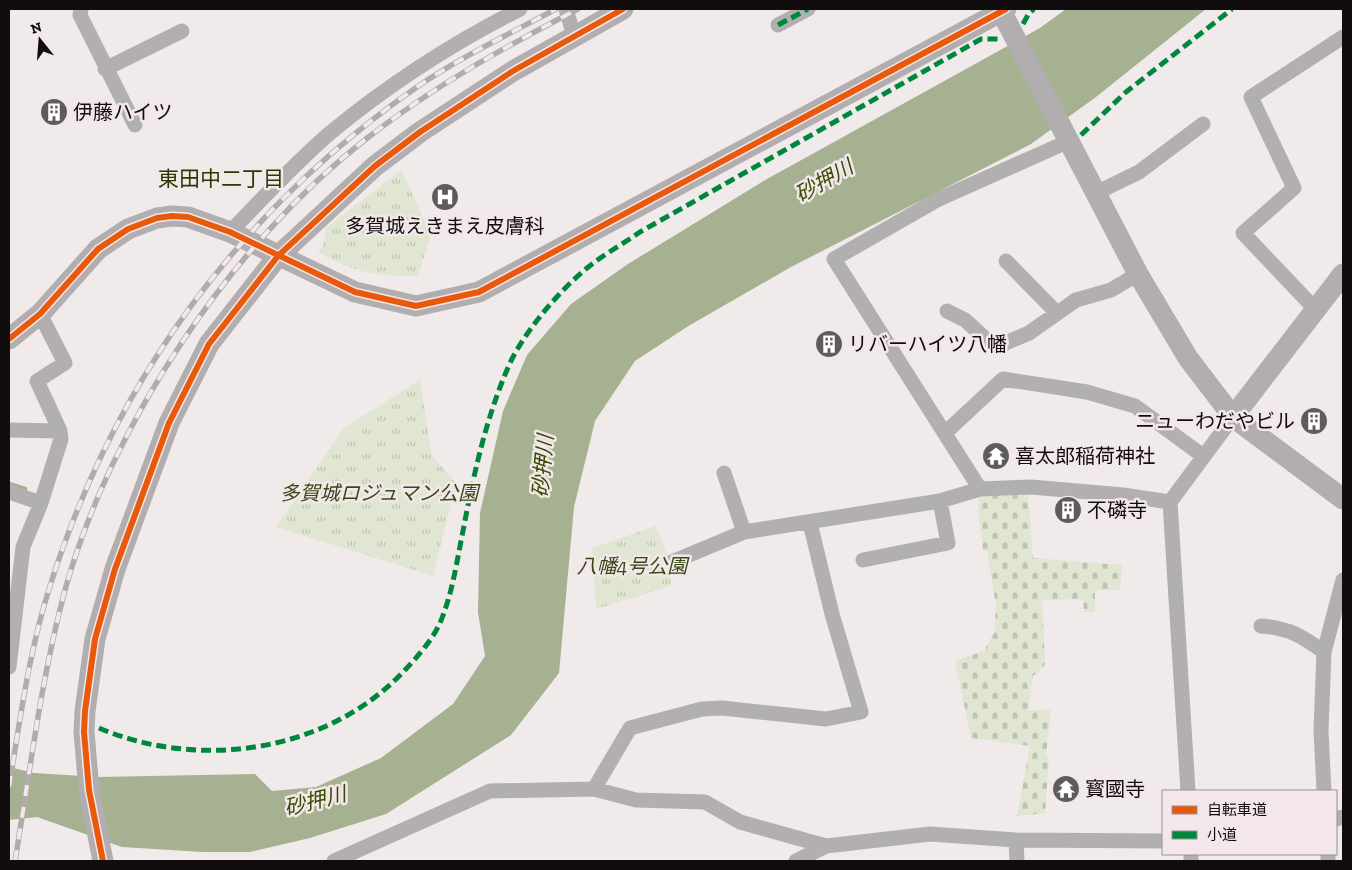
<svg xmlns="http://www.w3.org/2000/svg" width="1352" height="870" viewBox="0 0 1352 870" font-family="'Zilla Slab','Noto Sans JP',serif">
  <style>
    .grass { fill: url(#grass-tufts) }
    .cemetery { fill: url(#cemetery-stones) }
    .water { fill: #a6b191 }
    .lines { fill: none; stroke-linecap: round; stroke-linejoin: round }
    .stream { stroke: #a6b191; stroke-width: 4.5 }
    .street { stroke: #b2afb0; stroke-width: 15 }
    .secondary { stroke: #b2aeaf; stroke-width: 21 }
    .rail-casing { stroke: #afacac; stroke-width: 5.5 }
    .rail { stroke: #f3e7ea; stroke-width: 4; stroke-dasharray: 11; stroke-linecap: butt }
    .quiet { stroke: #00873e; stroke-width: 5; stroke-dasharray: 10 5; stroke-linecap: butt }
    .cycleway-casing { stroke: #f3e7ea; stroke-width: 9 }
    .cycleway { stroke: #e8590c; stroke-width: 6 }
    .labels { text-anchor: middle; stroke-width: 5; stroke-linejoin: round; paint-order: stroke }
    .poi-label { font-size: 20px; fill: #110d0e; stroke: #f3e7ea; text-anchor: start }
    .park-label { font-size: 20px; font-style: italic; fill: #364813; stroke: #f3e7ea }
    .neighbourhood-label { font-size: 21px; fill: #283800; stroke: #f3e7ea }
    .water-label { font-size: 21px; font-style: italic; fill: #374c00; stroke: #f3e7ea }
  </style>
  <defs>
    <pattern id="grass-tufts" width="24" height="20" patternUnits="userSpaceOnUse" patternTransform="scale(1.25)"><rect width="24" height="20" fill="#e0e6d1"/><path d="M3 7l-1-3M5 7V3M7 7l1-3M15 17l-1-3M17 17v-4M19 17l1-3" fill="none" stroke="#bfc4b2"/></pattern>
    <pattern id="cemetery-stones" width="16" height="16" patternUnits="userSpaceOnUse" patternTransform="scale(1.25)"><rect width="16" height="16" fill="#e0e6d1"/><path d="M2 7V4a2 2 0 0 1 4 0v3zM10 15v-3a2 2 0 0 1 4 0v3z" fill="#bfc4b2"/></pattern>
  </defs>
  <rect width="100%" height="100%" fill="#f0eaeb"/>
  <path class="grass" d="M 401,170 L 431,234 L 418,276 C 375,276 356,273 318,252 L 323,246 L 326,228 Z
    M 420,380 L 432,456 L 456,483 L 433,576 L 276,527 L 344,428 Z
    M 656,526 L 671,566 L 671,586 L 596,609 L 592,548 Z"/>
  <path class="cemetery" d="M 1028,493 L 1033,558 L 1122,565 L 1120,590 L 1095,590 L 1095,612 L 1084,612 L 1083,599 L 1042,600 L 1045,665 L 1033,676 L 1028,711 L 1051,709 L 1046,755 L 1049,757 L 1045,813 L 1017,816 L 1030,746 L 971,738 L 955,661 L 984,651 L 995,631 L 996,605 L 987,551 L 983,550 L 978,510 L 980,495 Z"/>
  <path class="water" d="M 1066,9 L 1206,9 L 1096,97 L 1031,144 L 791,267 L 690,325 L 635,361 L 595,421 L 574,507 L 559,673 L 511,735 L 386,814 L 310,838 L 250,852 L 203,852 L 122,847 L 37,817 L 9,820 L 9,767 L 34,773 L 98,777 L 255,774 L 272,791 L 316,787 L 381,758 L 453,704 L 485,656 L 478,612 L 480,513 L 503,411 L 527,355 L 571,304 L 628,264 L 767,179 L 1040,28 Z"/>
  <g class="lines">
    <path class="stream" d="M 9,484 L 25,489"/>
    <path class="street" d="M 81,9 L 80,15 L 135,125
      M 566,9 L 574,36
      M 778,25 L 808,9
      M 105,69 L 182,31
      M 1096,193 L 1139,172 L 1203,124
      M 230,232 C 263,198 295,163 330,133 C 388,85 453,43 520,9
      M 1006,261 L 1057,313
      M 1316,310 L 1243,233 L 1294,188 L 1251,97 L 1343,37
      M 947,311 L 965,320 L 987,340 L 1001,345 L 1029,333 L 1076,300 L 1111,290 L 1138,274
      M 9,430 L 60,431
      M 945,433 L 1003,379 L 1087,392 L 1135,406 L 1203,456
      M 724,473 L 744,532
      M 980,489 L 834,259 L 937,200 L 1069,141
      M 9,492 L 41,503
      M 863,560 L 948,543 L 940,501
      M 672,562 L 744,532 L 940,501 L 980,489 L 1031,487 L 1123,495 L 1170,502
      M 1261,626 C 1289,628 1302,636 1324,652
      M 9,667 L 23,547 L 41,503 L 61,439 L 60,431 L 37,381 L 65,363 L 40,314
      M 594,789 L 630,728 L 702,709 L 722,708 L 826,719 L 861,712 L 832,614 L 810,523
      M 1188,791 L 1170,502 L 1233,417
      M 1324,791 L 1321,731 L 1324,652 L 1343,580
      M 1336,819 L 1343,817
      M 1016,840 L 1017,861
      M 1191,854 L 1191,861
      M 334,861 L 490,791 L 594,789 L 636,800 L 705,802 L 740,822 L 826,846 L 930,834 L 1016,840 L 1163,841
      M 796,861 L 826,846
      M 1328,861 L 1328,854"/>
    <path class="secondary" d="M 1000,9 L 1138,274 L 1188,358 L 1233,417 L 1343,499
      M 9,339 L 40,314 L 98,249 L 128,229 L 157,218 L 172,216 L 188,217 L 230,232 L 355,292 L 416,306 L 479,292 L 1006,9
      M 1233,417 L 1343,274
      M 103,861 L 89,790 L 84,732 L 85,711 L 95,639 L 115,569 L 169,423 L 209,344 L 278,256 L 375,166 L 420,132 L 513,71 L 623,9"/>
    <g class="rail-casing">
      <path id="rail" d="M 9,787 C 20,720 29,651 50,586 C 115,380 240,210 417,87 C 461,57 509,34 556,9
        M 15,861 C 30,771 41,679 65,590 C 111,425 231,244 366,139 C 434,86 503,48 578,9"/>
    </g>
    <use href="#rail" class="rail"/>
    <path class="quiet" d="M 1023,24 L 1029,13 L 1034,9
      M 778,25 L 808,9
      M 1081,135 L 1126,92 L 1232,9
      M 99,728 C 200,771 329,752 405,670 C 419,655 435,637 442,618 C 453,590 457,560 463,531 C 474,473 486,417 510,363 C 525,331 560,290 587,268 C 604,254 623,244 640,232 L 981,39 L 998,39"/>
    <g class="cycleway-casing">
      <path id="cycleway" d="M 9,339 L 40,314 L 98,249 L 128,229 L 157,218 L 172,216 L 188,217 L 230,232 L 355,292 L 416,306 L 479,292 L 1006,9
        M 103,861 L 89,790 L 84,732 L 85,711 L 95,639 L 115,569 L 169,423 L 209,344 L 278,256 L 375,166 L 420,132 L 513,71 L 623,9"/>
    </g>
    <use href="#cycleway" class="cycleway"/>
  </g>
  <defs>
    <g id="building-disc" transform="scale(1.4375)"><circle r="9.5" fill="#5f5a5b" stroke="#f3e7ea"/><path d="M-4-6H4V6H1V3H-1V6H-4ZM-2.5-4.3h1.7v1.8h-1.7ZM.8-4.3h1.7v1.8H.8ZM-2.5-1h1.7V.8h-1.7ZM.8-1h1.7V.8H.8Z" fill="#fff"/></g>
    <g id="hospital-disc" transform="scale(1.4375)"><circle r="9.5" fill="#5f5a5b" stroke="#f3e7ea"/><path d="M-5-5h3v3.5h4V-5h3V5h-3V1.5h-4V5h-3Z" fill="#fff"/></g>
    <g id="temple-disc" transform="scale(1.4375)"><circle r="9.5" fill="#5f5a5b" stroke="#f3e7ea"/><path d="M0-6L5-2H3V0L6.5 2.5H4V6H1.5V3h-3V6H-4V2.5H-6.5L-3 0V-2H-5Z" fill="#fff"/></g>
  </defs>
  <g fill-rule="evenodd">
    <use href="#building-disc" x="54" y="112"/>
    <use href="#hospital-disc" x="445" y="197"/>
    <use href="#building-disc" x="829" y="344"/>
    <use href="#building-disc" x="1314" y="421"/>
    <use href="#temple-disc" x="996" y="456"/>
    <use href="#building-disc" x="1068" y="510"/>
    <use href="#temple-disc" x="1066" y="789"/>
  </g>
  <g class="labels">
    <g class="poi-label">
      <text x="73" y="119">伊藤ハイツ</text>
      <text x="445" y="233" text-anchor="middle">多賀城えきまえ皮膚科</text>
      <text x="848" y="351">リバーハイツ八幡</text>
      <text x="1295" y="428" text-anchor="end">ニューわだやビル</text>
      <text x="1015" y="463">喜太郎稲荷神社</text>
      <text x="1087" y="517">不磷寺</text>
      <text x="1085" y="796">寳國寺</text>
    </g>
    <g class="park-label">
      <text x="379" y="500">多賀城ロジュマン公園</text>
      <text x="632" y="573">八幡4号公園</text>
    </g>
    <g class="neighbourhood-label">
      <text x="221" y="186">東田中二丁目</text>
    </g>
    <g class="water-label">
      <text transform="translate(824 181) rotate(-30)" y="7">砂押川</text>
      <text transform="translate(543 466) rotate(-85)" y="7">砂押川</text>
      <text transform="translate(315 801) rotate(-14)" y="7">砂押川</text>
    </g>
  </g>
  <rect width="1352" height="870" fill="none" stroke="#110d0e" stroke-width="20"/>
  <rect x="1162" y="790" width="175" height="65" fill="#f3e7ea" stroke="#999092"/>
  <rect x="1172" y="806" width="25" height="8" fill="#e8590c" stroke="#999092"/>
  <text x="1207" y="815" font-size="15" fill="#110d0e">自転車道</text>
  <rect x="1172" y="831" width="25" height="8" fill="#00873e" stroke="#999092"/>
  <text x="1207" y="840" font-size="15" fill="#110d0e">小道</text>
  <g transform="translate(40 40) rotate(343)" stroke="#f3e7ea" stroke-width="4" paint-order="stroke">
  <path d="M0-4L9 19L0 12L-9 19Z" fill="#110d0e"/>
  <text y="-8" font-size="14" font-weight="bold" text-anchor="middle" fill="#110d0e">N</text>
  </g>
</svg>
